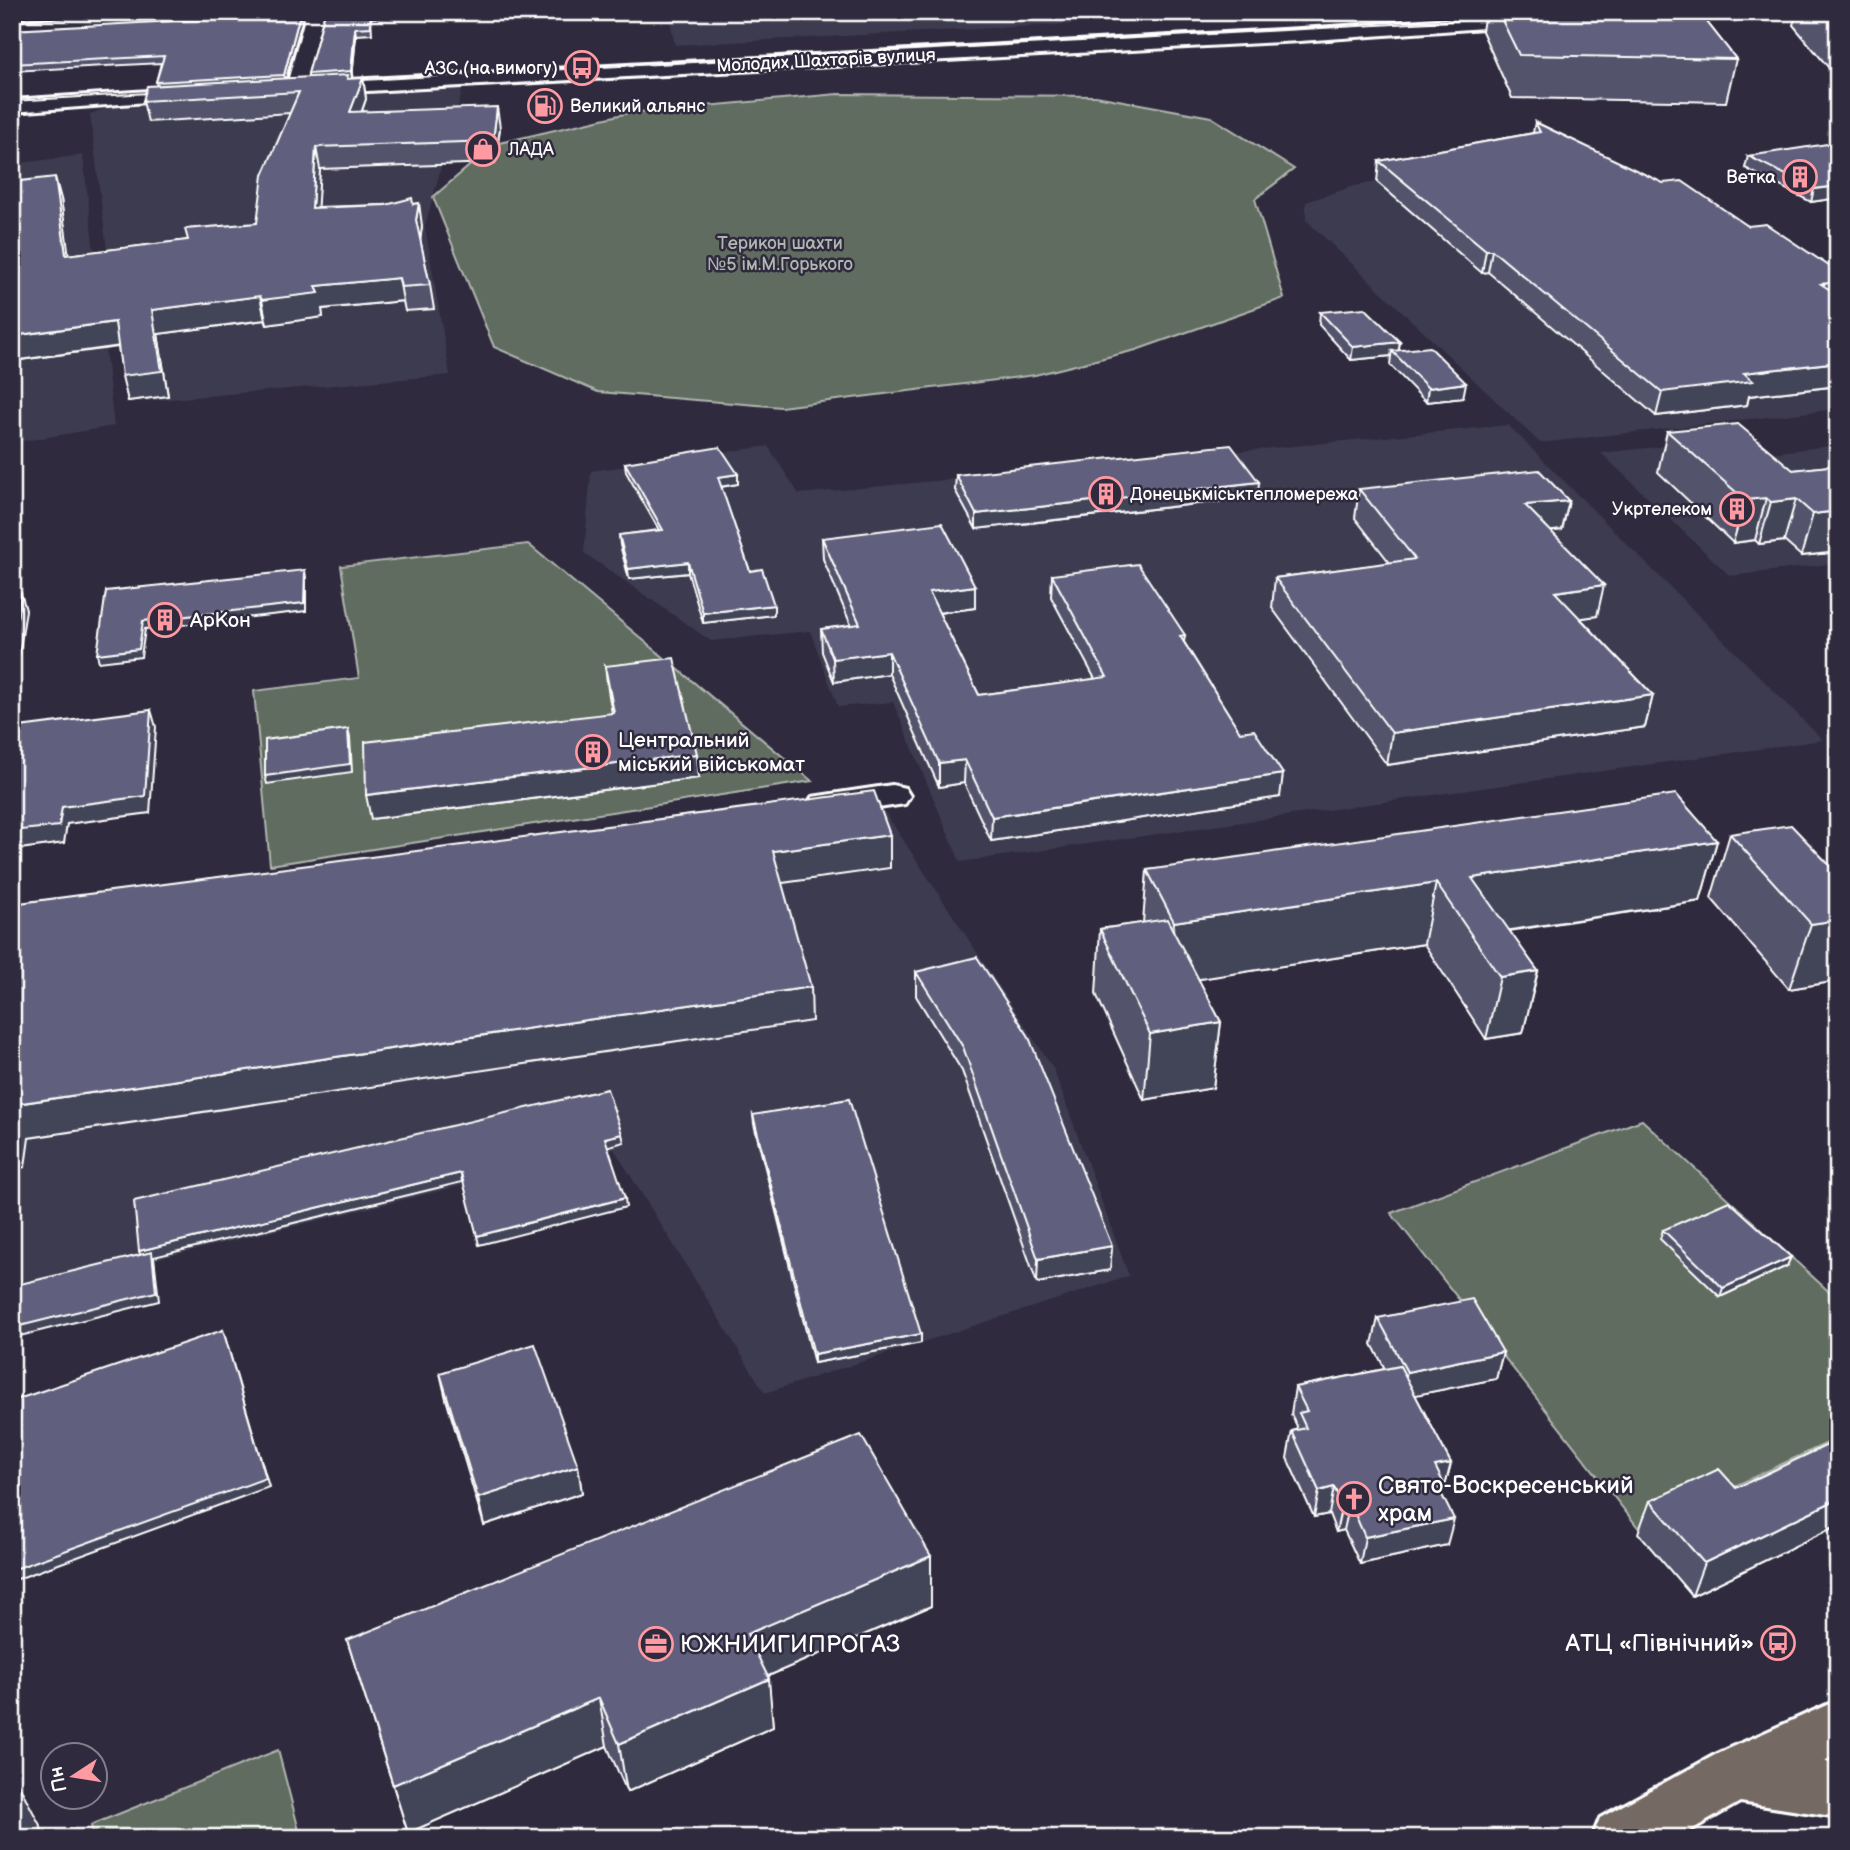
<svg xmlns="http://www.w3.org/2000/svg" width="1850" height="1850" viewBox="0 0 1850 1850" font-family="'Balsamiq Sans',sans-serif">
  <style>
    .built { fill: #3e3a50 }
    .green { fill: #616c61; stroke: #b0b6b0; stroke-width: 2 }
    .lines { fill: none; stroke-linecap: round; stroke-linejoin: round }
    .street-casing { stroke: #fff; stroke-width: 6 }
    .secondary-casing { stroke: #fff; stroke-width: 6 }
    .primary-casing { stroke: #fff; stroke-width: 6 }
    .street { fill: #2f2a3d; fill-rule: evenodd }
    .secondary { fill: #2f2a3d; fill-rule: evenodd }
    .primary { fill: #756964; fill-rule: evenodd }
    .tram { stroke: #fff; stroke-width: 2 }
    .wall { fill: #53536c; stroke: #fff; stroke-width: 2 }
    .shaded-wall { fill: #434458; stroke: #fff; stroke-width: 2 }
    .building { fill: #60617e; stroke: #fff; stroke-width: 2 }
    .labels { text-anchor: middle; stroke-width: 5; stroke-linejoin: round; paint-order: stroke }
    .far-street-label { font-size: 18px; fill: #fff; stroke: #2f2a3d }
    .far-poi-label { font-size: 18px; fill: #fff; stroke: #2f2a3d; text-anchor: end }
    .far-park-label { font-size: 18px; fill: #b0b6b0; stroke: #2f2a3d }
    .poi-label { font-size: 21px; fill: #fff; stroke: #2f2a3d; text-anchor: start }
    .near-poi-label { font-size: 24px; fill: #fff; stroke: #2f2a3d; text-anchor: start }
  </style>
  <rect width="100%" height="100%" fill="#2f2a3d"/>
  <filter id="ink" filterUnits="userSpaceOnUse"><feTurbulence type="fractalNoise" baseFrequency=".0143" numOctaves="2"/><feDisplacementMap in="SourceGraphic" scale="14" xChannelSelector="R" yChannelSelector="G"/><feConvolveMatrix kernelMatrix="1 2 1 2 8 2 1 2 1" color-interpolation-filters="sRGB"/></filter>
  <g filter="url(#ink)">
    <path class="built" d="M 668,12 L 1245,12 L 1248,15 L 675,45 Z
      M 438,84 L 463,88 L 425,226 L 450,375 L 126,403 L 90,114 L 124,102 Z
      M 1548,150 L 1838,300 L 1838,409 L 1540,443 L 1306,220 L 1306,202 L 1354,186 Z
      M 83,155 L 114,426 L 12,443 L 12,164 Z
      M 1508,425 L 1823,740 L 960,862 L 893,702 L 838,707 L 810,631 L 711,641 L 584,553 L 591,471 L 768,446 L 799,494 Z
      M 1749,437 L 1769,453 L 1838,445 L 1838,563 L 1730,576 L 1601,453 Z
      M 883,809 L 1053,1068 L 1129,1276 L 765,1393 L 614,1149 L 12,1294 L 12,930 Z"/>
    <path class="green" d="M 838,94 L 1096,96 L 1211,117 L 1294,169 L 1255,199 L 1284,298 L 1136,350 L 1035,375 L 781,407 L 598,392 L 494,347 L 433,197 L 495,144 L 628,113 Z
      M 528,544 L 812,781 L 270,865 L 254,691 L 359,678 L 341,566 Z
      M 1642,1120 L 1838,1300 L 1838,1438 L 1640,1530 L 1391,1213 Z
      M 278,1750 L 301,1838 L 93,1838 L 91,1825 Z"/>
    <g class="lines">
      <g class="street-casing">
        <path id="street" d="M 208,12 L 325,12 L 303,93 L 289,93 L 286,89 L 305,18 L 12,34 L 12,22 Z
          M 1464,12 L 1485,12 L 1496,23 L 1487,28 L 1481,27 Z
          M 892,785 L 905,788 L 910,796 L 905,804 L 825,816 L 812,813 L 807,805 L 812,797 Z"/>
      </g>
      <g class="secondary-casing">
        <path id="secondary" d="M 1556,12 L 1649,12 L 1640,17 L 1300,41 L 311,94 L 304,92 L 301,88 L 304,84 L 311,82 L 1300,29 Z
          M 195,88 L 202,90 L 205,94 L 202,98 L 12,112 L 12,100 Z"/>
      </g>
      <g class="primary-casing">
        <path id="primary" d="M 1838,1700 L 1838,1754 L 1824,1761 L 1838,1763 L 1838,1817 L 1740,1802 L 1677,1838 L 1592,1838 L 1600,1818 L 1715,1755 Z"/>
      </g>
      <use href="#street" class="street"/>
      <use href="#secondary" class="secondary"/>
      <use href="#primary" class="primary"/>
      <path class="tram" d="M 344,81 L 1504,18
        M 12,101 L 166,92"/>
    </g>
    <path class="wall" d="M 12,12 L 152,12 L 12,19 Z
      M 325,12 L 407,12 L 407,16 L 371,18 L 372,34 L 356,35 L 352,78 L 363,78 L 366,99 L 362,111 L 500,128 L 495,163 L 320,169 L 317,207 L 413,204 L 422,226 L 420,239 L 430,285 L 434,309 L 405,311 L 403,301 L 322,309 L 323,317 L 267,325 L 265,320 L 158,334 L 168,396 L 128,401 L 118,347 L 12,361 L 12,182 L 61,199 L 68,255 L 188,240 L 257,223 L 290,113 L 148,122 L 143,101 L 157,86 L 156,82 L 161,63 L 12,71 L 12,30 L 302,21 L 286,79 L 308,78 L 308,74 Z
      M 1485,12 L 1699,12 L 1736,59 L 1726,102 L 1512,98 L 1482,31 Z
      M 1797,12 L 1838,12 L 1838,79 L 1793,25 Z
      M 1535,122 L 1748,226 L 1838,272 L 1838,386 L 1749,396 L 1747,405 L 1656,416 L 1488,272 L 1482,273 L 1377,182 L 1379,161 L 1533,133 Z
      M 1838,149 L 1838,198 L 1811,202 L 1745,168 L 1748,156 Z
      M 1320,312 L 1400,342 L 1398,351 L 1463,398 L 1426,402 L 1390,365 L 1391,356 L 1351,360 L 1319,325 Z
      M 1667,431 L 1793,470 L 1838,465 L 1838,552 L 1801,556 L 1784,541 L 1759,544 L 1755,540 L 1733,543 L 1658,472 Z
      M 625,463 L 738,474 L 738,484 L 721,487 L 750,571 L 774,615 L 703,623 L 688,573 L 629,579 L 620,545 L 619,535 L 659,530 L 626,472 Z
      M 956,475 L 1258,497 L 976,529 L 955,490 Z
      M 1359,489 L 1569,501 L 1562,530 L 1551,531 L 1597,616 L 1580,618 L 1653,695 L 1645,727 L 1387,765 L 1272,608 L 1275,578 L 1390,563 L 1355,518 Z
      M 822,538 L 975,586 L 975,608 L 939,613 L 979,695 L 1095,679 L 1051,597 L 1052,575 L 1185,635 L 1184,642 L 1280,797 L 991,841 L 964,783 L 939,787 L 889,674 L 834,682 L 822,652 L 821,629 L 851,625 L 823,559 Z
      M 605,666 L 699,778 L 371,819 L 612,713 L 608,690 Z
      M 1730,834 L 1838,874 L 1838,981 L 1789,989 L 1711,898 Z
      M 1717,841 L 1700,901 L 1509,931 L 1538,971 L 1523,1033 L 1486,1039 L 1424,944 L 1198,979 L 1221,1022 L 1213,1088 L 1144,1100 L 1096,994 L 1100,929 L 1143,923 L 1147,870 Z
      M 916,972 L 1112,1246 L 1110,1270 L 1037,1283 L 962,1071 L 916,996 Z
      M 753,1115 L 921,1343 L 814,1363 L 754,1124 Z
      M 1663,1230 L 1787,1266 L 1720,1297 L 1660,1239 Z
      M 1378,1318 L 1503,1352 L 1496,1379 L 1415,1395 L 1451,1463 L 1444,1490 L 1442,1490 L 1441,1494 L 1447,1545 L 1360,1564 L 1344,1530 L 1336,1532 L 1329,1514 L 1314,1517 L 1287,1458 L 1292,1431 L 1296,1430 L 1297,1426 L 1291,1414 L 1295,1387 L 1385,1369 L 1372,1344 Z
      M 440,1373 L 578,1466 L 582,1493 L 484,1525 L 446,1399 Z
      M 1838,1440 L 1838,1525 L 1692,1596 L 1638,1533 L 1650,1501 L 1736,1488 Z
      M 931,1606 L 768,1676 L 773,1727 L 627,1792 L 607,1746 L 408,1833 L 347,1640 Z"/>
    <path class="shaded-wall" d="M 300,14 L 302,21 L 285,82 L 284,75 Z
      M 355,28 L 356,35 L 352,79 L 351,71 Z
      M 363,78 L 366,99 L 354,133 L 350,112 Z
      M 497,107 L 500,128 L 495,163 L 493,141 Z
      M 316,147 L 320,169 L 316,230 L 312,208 Z
      M 55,177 L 61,199 L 72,278 L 66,255 Z
      M 1838,186 L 1838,198 L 1811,202 L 1814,189 Z
      M 419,203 L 422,226 L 420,243 L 416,220 Z
      M 1486,250 L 1492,250 L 1488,272 L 1482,273 Z
      M 399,278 L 403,301 L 322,309 L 323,317 L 267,325 L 262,300 L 316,286 Z
      M 1838,282 L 1838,304 L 1821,284 Z
      M 260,296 L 265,320 L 158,334 L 168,396 L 128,401 L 122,376 L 152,310 Z
      M 115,322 L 121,346 L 12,361 L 12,336 Z
      M 1400,342 L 1398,355 L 1392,351 L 1391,356 L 1351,360 L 1353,347 Z
      M 1838,362 L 1838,386 L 1749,396 L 1747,405 L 1656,416 L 1662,392 L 1744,373 Z
      M 1466,383 L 1463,398 L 1426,402 L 1428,388 Z
      M 738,474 L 738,484 L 719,487 L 718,477 Z
      M 1259,482 L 1258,497 L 976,529 L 976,514 Z
      M 1766,498 L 1755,540 L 1733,543 L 1745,500 Z
      M 1796,499 L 1784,541 L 1759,544 L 1771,502 Z
      M 1569,501 L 1562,530 L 1519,535 L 1525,505 Z
      M 1838,511 L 1838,552 L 1801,556 L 1813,514 Z
      M 688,562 L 688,573 L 629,579 L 628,569 Z
      M 305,570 L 306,578 L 306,611 L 145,629 L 141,657 L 99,662 L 97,654 L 143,621 Z
      M 1604,585 L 1597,616 L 1548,623 L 1555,592 Z
      M 975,586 L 975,608 L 929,614 L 929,592 Z
      M 21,593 L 26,610 L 12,701 L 12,650 Z
      M 774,605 L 774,615 L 703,623 L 703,613 Z
      M 889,652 L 889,674 L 834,682 L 833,659 Z
      M 1653,695 L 1645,727 L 1387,765 L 1392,733 Z
      M 151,710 L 156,727 L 150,813 L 67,824 L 64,843 L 12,850 L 12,831 L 62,807 Z
      M 348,729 L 350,738 L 352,772 L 267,784 L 265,776 Z
      M 697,754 L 699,778 L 371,819 L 366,795 Z
      M 965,760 L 964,783 L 939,787 L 939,763 Z
      M 1283,774 L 1280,797 L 991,841 L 992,817 Z
      M 890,835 L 890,868 L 775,884 L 773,851 Z
      M 1717,841 L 1700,901 L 1472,936 L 1472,878 Z
      M 1436,883 L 1424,944 L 1168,984 L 1174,922 Z
      M 1838,920 L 1838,981 L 1789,989 L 1811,924 Z
      M 1538,971 L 1523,1033 L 1486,1039 L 1500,977 Z
      M 811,987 L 812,1021 L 29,1138 L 25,1167 L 12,1169 L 12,1129 L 16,1104 Z
      M 1221,1022 L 1213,1088 L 1144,1100 L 1150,1034 Z
      M 622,1134 L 624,1142 L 606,1147 L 605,1138 Z
      M 461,1173 L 462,1182 L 154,1257 L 159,1301 L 12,1338 L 12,1328 L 142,1260 L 139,1251 Z
      M 625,1198 L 626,1207 L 479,1245 L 477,1236 Z
      M 1112,1246 L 1110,1270 L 1037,1283 L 1038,1259 Z
      M 1791,1257 L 1787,1266 L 1720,1297 L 1723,1288 Z
      M 223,1330 L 269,1487 L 12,1581 L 12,1570 Z
      M 921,1334 L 921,1343 L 814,1363 L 814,1354 Z
      M 1503,1352 L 1496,1379 L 1401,1398 L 1407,1372 Z
      M 1451,1463 L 1444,1490 L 1442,1490 L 1437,1510 L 1435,1466 Z
      M 578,1466 L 582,1493 L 484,1525 L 478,1498 Z
      M 1334,1487 L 1329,1514 L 1314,1517 L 1319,1491 Z
      M 1838,1499 L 1838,1525 L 1692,1596 L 1704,1563 Z
      M 1350,1503 L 1344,1530 L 1336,1532 L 1342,1505 Z
      M 1454,1519 L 1447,1545 L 1360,1564 L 1365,1537 Z
      M 931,1556 L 931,1606 L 752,1683 L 747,1634 Z
      M 769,1679 L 773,1727 L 627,1792 L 619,1744 Z
      M 599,1698 L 607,1746 L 408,1833 L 393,1785 Z
      M 12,1772 L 41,1827 L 43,1838 L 21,1838 L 12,1791 Z"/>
    <path class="building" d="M 325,12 L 370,12 L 371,27 L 355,28 L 351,71 L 308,74 Z
      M 1498,12 L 1699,12 L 1736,59 L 1519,55 Z
      M 1825,12 L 1838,12 L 1838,27 Z
      M 300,14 L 284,75 L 156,82 L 164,56 L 12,64 L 12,30 Z
      M 348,75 L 347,79 L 363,78 L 350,112 L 497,107 L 493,141 L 316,147 L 312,208 L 386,205 L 412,198 L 413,204 L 419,203 L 416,220 L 430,285 L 401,287 L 399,278 L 316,286 L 319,293 L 262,300 L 260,296 L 152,310 L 162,371 L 122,376 L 115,322 L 12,336 L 12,182 L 55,177 L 66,255 L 188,240 L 185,229 L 257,223 L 263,175 L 299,92 L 143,101 L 147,86 Z
      M 1535,122 L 1663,183 L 1682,181 L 1748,226 L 1766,224 L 1838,272 L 1838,282 L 1821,284 L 1838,295 L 1838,362 L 1744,373 L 1753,381 L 1662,392 L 1492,250 L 1486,250 L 1379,161 L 1540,132 Z
      M 1827,144 L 1838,149 L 1838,186 L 1814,189 L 1748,156 Z
      M 1365,308 L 1400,342 L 1353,347 L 1320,312 Z
      M 1430,347 L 1466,383 L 1428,388 L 1392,351 Z
      M 1738,424 L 1793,470 L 1838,465 L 1838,511 L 1813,514 L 1796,499 L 1771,502 L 1766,498 L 1745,500 L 1667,431 Z
      M 1231,445 L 1259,482 L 976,514 L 956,475 Z
      M 720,447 L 738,474 L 718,477 L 750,571 L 762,569 L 774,605 L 703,613 L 688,562 L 628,569 L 619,535 L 663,530 L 625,463 Z
      M 1539,470 L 1569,501 L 1525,505 L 1604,585 L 1555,592 L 1653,695 L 1392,733 L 1275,578 L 1415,559 L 1359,489 Z
      M 942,523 L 975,586 L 929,592 L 979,695 L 1107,677 L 1052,575 L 1138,564 L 1185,635 L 1180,636 L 1240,732 L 1254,730 L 1283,774 L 992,817 L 965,760 L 939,763 L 889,652 L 833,659 L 821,629 L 860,624 L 822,538 Z
      M 305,570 L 304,603 L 143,621 L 139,649 L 97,654 L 106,591 Z
      M 21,593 L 12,650 L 12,594 Z
      M 674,658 L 697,754 L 366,795 L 365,742 L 614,713 L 605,666 Z
      M 151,710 L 145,796 L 62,807 L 59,826 L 12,831 L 12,728 Z
      M 348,729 L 350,764 L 265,776 L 265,740 Z
      M 874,791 L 890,835 L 773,851 L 811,987 L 16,1104 L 12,1129 L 12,904 Z
      M 1676,794 L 1717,841 L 1472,878 L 1538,971 L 1500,977 L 1436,883 L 1174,922 L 1147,870 Z
      M 1791,825 L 1838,874 L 1838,920 L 1811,924 L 1730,834 Z
      M 1167,919 L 1221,1022 L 1150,1034 L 1100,929 Z
      M 977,957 L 1028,1035 L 1112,1246 L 1038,1259 L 963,1047 L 916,972 Z
      M 607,1089 L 622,1134 L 605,1138 L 625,1198 L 477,1236 L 461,1173 L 139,1251 L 134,1201 Z
      M 849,1099 L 921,1334 L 814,1354 L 753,1115 Z
      M 1729,1201 L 1791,1257 L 1723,1288 L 1663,1230 Z
      M 152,1252 L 156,1292 L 12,1328 L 12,1286 Z
      M 1472,1299 L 1503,1352 L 1407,1372 L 1378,1318 Z
      M 223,1330 L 266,1478 L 12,1570 L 12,1401 Z
      M 535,1344 L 578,1466 L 478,1498 L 440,1373 Z
      M 1400,1366 L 1451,1463 L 1435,1466 L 1444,1484 L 1437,1485 L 1454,1519 L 1365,1537 L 1350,1503 L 1342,1505 L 1334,1487 L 1319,1491 L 1292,1431 L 1306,1428 L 1299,1413 L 1307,1411 L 1295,1387 Z
      M 861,1435 L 931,1556 L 747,1634 L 769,1679 L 619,1744 L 599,1698 L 393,1785 L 347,1640 Z
      M 1838,1440 L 1838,1499 L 1704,1563 L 1650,1501 L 1719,1469 L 1736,1488 Z
      M 12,1791 L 21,1838 L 12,1838 Z"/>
  </g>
  <defs>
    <g id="bus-ring" transform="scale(1.75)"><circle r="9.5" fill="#2f2a3d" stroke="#ff9aa2" stroke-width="1.5"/><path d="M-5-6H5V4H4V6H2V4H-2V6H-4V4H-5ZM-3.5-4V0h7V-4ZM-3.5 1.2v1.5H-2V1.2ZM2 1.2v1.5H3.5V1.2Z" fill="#ff9aa2"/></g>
    <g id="fuel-ring" transform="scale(1.75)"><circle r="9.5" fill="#2f2a3d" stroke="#ff9aa2" stroke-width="1.5"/><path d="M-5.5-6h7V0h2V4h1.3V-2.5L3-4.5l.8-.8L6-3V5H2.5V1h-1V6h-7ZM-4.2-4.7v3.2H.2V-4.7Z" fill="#ff9aa2"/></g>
    <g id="shop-ring" transform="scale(1.75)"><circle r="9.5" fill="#2f2a3d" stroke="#ff9aa2" stroke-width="1.5"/><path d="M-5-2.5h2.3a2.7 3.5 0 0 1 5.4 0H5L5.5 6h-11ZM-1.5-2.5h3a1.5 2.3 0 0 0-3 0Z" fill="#ff9aa2"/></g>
    <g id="building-ring" transform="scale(1.75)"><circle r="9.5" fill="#2f2a3d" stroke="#ff9aa2" stroke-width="1.5"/><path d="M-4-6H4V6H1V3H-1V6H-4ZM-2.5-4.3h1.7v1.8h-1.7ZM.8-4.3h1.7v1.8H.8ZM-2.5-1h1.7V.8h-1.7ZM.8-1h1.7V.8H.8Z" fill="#ff9aa2"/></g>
    <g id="church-ring" transform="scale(1.75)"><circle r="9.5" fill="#2f2a3d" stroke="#ff9aa2" stroke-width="1.5"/><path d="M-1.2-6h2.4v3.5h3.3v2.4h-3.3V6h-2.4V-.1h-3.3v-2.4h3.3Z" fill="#ff9aa2"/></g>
    <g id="office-ring" transform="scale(1.75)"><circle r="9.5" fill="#2f2a3d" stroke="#ff9aa2" stroke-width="1.5"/><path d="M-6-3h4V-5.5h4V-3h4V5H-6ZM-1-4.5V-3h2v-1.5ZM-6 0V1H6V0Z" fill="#ff9aa2"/></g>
  </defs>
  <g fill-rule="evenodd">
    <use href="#bus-ring" x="582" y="68"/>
    <use href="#fuel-ring" x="545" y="106"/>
    <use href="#shop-ring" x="483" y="149"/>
    <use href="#building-ring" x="1800" y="177"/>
    <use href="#building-ring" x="1106" y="494"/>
    <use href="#building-ring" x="1737" y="509"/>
    <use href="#building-ring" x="165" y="620"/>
    <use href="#building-ring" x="593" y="752"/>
    <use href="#church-ring" x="1354" y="1499"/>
    <use href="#bus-ring" x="1778" y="1643"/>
    <use href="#office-ring" x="656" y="1644"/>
  </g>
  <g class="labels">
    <g class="far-street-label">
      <text transform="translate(826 60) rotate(-3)" y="6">Молодих Шахтарів вулиця</text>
    </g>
    <g class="far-poi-label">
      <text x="558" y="74">АЗС (на вимогу)</text>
      <text x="570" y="112" text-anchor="start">Великий альянс</text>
      <text x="508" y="155" text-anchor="start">ЛАДА</text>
      <text x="1776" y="183">Ветка</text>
      <text x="1130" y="500" text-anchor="start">Донецькміськтепломережа</text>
      <text x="1712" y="515">Укртелеком</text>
    </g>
    <g class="far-park-label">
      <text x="780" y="249">Терикон шахти<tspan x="780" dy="21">№5 ім.М.Горького</tspan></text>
    </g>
    <g class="poi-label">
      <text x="190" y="627">АрКон</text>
      <text x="618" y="747">Центральний<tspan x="618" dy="24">міський військомат</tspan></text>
    </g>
    <g class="near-poi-label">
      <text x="1378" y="1493">Свято-Воскресенський<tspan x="1378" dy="28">храм</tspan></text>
      <text x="1754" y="1651" text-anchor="end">АТЦ «Північний»</text>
      <text x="680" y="1652">ЮЖНИИГИПРОГАЗ</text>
    </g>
  </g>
  <rect width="1850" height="1850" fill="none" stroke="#2f2a3d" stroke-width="42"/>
  <rect x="21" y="21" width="1808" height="1808" fill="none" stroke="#fff" stroke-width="2.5" filter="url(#ink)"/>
  <g transform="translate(74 1776) rotate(258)"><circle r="33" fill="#2f2a3d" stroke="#827f8b" stroke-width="2"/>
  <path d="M0-5L12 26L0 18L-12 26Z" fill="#ff9aa2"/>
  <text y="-10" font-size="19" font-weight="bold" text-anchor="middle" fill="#ffffff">Пн</text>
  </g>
</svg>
